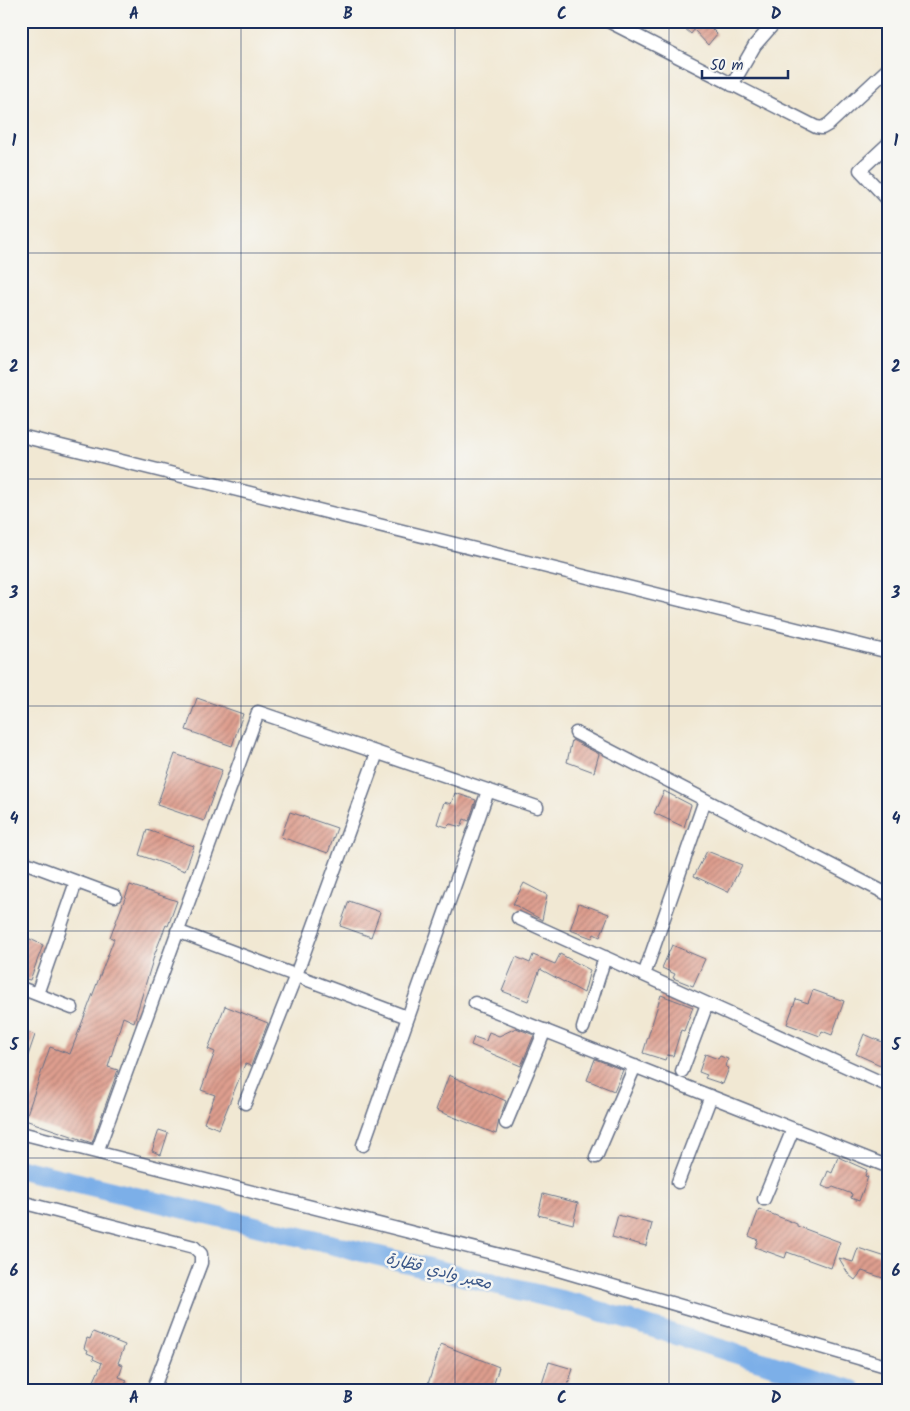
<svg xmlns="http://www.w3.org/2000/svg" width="910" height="1411" viewBox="0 0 910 1411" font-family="Kalam,'Playpen Sans Arabic',sans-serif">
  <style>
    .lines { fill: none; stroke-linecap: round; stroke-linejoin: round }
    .river { stroke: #7bafe8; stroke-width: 20 }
    .building { fill: url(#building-hatch) }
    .minor-casing { stroke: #667087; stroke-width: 15 }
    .minor { stroke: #fff; stroke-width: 12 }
    .grid { fill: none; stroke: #1b2f5e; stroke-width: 1; stroke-opacity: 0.55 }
    .labels { text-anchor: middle; stroke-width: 5; stroke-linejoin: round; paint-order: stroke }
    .water-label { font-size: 16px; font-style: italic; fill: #385587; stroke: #f6f6f2 }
    .neatline { fill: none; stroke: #1b2f5e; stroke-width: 2 }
    .grid-label { font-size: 16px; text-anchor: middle; font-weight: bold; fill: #1b2f5e }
  </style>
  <defs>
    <pattern id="building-hatch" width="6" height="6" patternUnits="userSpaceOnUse" patternTransform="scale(1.25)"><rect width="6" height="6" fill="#de9e8e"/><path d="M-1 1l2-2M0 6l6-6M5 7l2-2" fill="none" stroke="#b38177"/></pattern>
  </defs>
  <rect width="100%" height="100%" fill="#f6f6f2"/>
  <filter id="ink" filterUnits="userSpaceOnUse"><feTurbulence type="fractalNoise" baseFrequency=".02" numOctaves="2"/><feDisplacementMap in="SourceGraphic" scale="10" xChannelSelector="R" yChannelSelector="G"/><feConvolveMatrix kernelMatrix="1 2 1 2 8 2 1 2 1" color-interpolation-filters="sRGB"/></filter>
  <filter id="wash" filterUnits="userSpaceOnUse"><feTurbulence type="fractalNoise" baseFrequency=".0096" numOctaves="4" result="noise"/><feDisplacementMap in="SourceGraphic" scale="20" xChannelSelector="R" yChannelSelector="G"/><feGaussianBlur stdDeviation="1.12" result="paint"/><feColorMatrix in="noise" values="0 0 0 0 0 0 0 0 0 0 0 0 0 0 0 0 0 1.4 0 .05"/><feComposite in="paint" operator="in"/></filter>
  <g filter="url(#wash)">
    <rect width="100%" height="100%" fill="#f1e8d3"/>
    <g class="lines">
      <path class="river" d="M 21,1169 L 577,1304 L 852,1390"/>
    </g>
    <g id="blocks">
      <path class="building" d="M 676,21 L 720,21 L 712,29 L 717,34 L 708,45 L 694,30 L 691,34 Z
        M 197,698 L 243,714 L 232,746 L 186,730 Z
        M 572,740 L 599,754 L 594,772 L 567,762 Z
        M 175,754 L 222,770 L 204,821 L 157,805 Z
        M 664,791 L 691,805 L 684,827 L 654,813 Z
        M 455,793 L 476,800 L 469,821 L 464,819 L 461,827 L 450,824 L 447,827 L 437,824 L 444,802 L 451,804 Z
        M 290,812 L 337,828 L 328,853 L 281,837 Z
        M 147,830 L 194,846 L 185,871 L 139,855 Z
        M 707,851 L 742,865 L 728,892 L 694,876 Z
        M 524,883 L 547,895 L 542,920 L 513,904 Z
        M 130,885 L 177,901 L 168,926 L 166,925 L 155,953 L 134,1022 L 123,1017 L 108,1067 L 118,1070 L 92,1143 L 25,1120 L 50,1047 L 70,1054 L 114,939 L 110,937 Z
        M 349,901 L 380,912 L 371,937 L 340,926 Z
        M 579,903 L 609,914 L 600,937 L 594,934 L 592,938 L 570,930 Z
        M 21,935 L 43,945 L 30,980 L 21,978 Z
        M 672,945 L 705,959 L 693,986 L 673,978 L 675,974 L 662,968 Z
        M 560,954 L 590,970 L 584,993 L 540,969 L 528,1001 L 502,991 L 516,957 L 530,963 L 533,955 L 555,964 Z
        M 813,990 L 844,1001 L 832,1035 L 822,1031 L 820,1036 L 787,1024 L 796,999 L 808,1003 Z
        M 661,995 L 693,1007 L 684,1031 L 681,1030 L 673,1056 L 667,1055 L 665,1060 L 643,1053 Z
        M 225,1006 L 268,1023 L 251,1066 L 245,1064 L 219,1129 L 204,1123 L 215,1095 L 201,1090 L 215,1052 L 208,1049 Z
        M 516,1028 L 534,1035 L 521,1066 L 471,1045 L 474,1037 L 486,1041 L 489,1032 L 499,1036 Z
        M 21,1029 L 35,1035 L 23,1070 L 21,1069 Z
        M 864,1034 L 889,1045 L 889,1069 L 856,1054 Z
        M 705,1054 L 718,1059 L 720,1056 L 728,1059 L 726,1067 L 729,1068 L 723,1084 L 705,1078 L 707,1075 L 699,1072 Z
        M 595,1059 L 623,1070 L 614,1091 L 587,1080 Z
        M 449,1075 L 506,1101 L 499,1120 L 496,1134 L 436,1110 Z
        M 159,1130 L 168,1133 L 161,1155 L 152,1151 Z
        M 838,1157 L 867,1170 L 865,1176 L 868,1177 L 859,1201 L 851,1198 L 852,1194 L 833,1187 L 830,1189 L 822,1186 L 828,1171 L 832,1173 Z
        M 543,1194 L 578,1203 L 573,1224 L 538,1215 Z
        M 759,1209 L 797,1224 L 797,1226 L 840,1242 L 831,1268 L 787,1252 L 785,1258 L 755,1247 L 758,1240 L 749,1236 Z
        M 618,1215 L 652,1224 L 646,1246 L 612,1237 Z
        M 858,1248 L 889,1258 L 889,1280 L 862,1271 L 855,1280 L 849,1275 L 839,1258 L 853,1262 Z
        M 93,1332 L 125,1345 L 118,1363 L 123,1365 L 119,1377 L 127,1380 L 123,1390 L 90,1390 L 102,1363 L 93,1359 L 94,1356 L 87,1353 L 88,1350 L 84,1348 L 87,1338 L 90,1339 Z
        M 441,1344 L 499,1367 L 492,1390 L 426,1390 Z
        M 549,1362 L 573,1369 L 566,1390 L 540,1390 Z"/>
    </g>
  </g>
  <g filter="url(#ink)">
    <use href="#blocks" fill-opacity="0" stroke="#667087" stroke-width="1"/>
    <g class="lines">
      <g class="minor-casing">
        <path id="minor" d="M 608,21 L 816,127 L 822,128 L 829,124 L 889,68
          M 732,85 L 755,45 L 776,21
          M 889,143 L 860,170 L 889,201
          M 21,436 L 889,652
          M 576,733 L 889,895
          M 21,861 L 115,896
          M 518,918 L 889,1086
          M 177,931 L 407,1017
          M 644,975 L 705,800
          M 21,988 L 72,1008
          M 37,994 L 76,882
          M 475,1003 L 889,1167
          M 583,1028 L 605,957
          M 682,1071 L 707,1004
          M 245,1103 L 296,975 L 377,753
          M 506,1123 L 545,1030
          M 21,1133 L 555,1269 L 889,1367
          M 363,1145 L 488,791
          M 97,1152 L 258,712 L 537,807
          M 596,1157 L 635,1066
          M 678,1182 L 711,1096
          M 764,1199 L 793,1129
          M 21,1202 L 194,1247 L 201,1254 L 201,1263 L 153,1390"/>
      </g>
      <use href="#minor" class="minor"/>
    </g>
  </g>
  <path class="grid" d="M 241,21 L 241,1390M 455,21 L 455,1390M 669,21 L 669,1390M 21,253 L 889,253M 21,479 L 889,479M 21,706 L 889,706M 21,931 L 889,931M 21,1158 L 889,1158"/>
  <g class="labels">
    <g class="water-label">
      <text transform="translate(439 1270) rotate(14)" y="6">معبر وادي قطّارة</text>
    </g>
  </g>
  <rect width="910" height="1411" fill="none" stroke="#f6f6f2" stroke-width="55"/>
  <path d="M702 70v8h86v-8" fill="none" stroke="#1b2f5e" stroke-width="2.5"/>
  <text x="710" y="70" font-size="15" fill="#1b2f5e" stroke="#f6f6f2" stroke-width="4" paint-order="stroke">50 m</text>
  <rect x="28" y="28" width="854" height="1356" class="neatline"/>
  <g class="grid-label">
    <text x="134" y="19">A</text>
    <text x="348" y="19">B</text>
    <text x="562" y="19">C</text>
    <text x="776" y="19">D</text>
    <text x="14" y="146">1</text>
    <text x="896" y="146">1</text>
    <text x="14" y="372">2</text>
    <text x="896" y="372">2</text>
    <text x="14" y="598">3</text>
    <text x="896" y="598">3</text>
    <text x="14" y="824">4</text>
    <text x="896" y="824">4</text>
    <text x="14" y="1050">5</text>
    <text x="896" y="1050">5</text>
    <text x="14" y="1276">6</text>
    <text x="896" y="1276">6</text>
    <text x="134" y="1403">A</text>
    <text x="348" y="1403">B</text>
    <text x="562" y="1403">C</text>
    <text x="776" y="1403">D</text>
  </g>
</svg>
